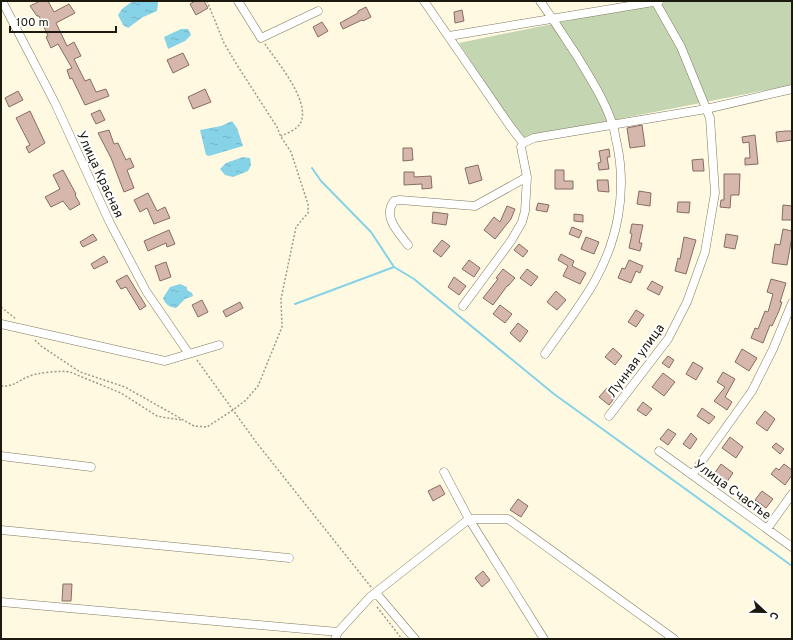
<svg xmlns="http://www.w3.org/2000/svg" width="793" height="640" viewBox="0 0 793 640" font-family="Overpass,sans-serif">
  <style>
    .green { fill: #c3d6b1 }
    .water { fill: url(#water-ripples) }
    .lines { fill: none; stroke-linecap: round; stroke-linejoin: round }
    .stream { stroke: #86d2e6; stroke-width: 2 }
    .building { fill: #d5b7ac; stroke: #876c62 }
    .minor-casing { stroke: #7f795f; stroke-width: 9 }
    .path { stroke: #9e9a88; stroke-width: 1.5; stroke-dasharray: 2 2; stroke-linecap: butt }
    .minor { stroke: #fff; stroke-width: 8 }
    .labels { text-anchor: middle; stroke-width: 4; stroke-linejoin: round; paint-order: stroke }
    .street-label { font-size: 13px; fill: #1c1a0f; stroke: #fff }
  </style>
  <defs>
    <pattern id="water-ripples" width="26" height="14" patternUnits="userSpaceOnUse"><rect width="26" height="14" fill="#86d2e6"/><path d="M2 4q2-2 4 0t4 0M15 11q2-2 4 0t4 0" fill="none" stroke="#73b4c4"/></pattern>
  </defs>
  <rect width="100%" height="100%" fill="#fff9e2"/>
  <path class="green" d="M 665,1 L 792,1 L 792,85 L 522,138 L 459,43 Z"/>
  <path class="water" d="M 133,1 L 157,1 L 158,3 L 157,11 L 143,17 L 128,28 L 123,25 L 118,15 L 122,9 Z
    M 181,29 L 188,29 L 191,35 L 185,41 L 168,49 L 164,37 Z
    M 232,121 L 237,128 L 243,146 L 209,156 L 206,155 L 200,130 L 221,126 Z
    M 243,157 L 250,158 L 251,165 L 248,171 L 233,177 L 225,175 L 220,169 L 226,163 Z
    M 180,284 L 187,287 L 187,290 L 192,293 L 193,296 L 185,299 L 176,308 C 169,307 166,305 163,298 L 170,287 Z"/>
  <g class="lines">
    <path class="stream" d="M 312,168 L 321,181 L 371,232 L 394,267
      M 295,304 L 394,267 L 414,279 L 554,394 L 792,566"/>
  </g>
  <path class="building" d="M 40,1 L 48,1 L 54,12 L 69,4 L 75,13 L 56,23 L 67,46 L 74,42 L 81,56 L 74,59 L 85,81 L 90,79 L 96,92 L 106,89 L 109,96 L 85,105 L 72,78 L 70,79 L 67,70 L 72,68 L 58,44 L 51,48 L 46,37 L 48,36 L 39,16 L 37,16 L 30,6 Z
    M 195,1 L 204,1 L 208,8 L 196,15 L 190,4 Z
    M 366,7 L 371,17 L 363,21 L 362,20 L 343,29 L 340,23 L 358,13 L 358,11 Z
    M 462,10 L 464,21 L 455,23 L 454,12 Z
    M 322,22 L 328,31 L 318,37 L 313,27 Z
    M 183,53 L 189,65 L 173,73 L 167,60 Z
    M 205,89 L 211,102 L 193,109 L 188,97 Z
    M 18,91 L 23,100 L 9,107 L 5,98 Z
    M 100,110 L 105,120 L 96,124 L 91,114 Z
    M 30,111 L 45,143 L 29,153 L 26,147 L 30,145 L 16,118 Z
    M 642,125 L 645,146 L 630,148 L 627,128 Z
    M 109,130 L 114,144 L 118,143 L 126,160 L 130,158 L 134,167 L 127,170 L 134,188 L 124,192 L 111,158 L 98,133 Z
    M 786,131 L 792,131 L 792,140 L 777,142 L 776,132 Z
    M 755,135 L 758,164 L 745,165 L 745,158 L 750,158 L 749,142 L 743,143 L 742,137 Z
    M 403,148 L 412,148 L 413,160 L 403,161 Z
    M 609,149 L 610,157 L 607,157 L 609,169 L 599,170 L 598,163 L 601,162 L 599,151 Z
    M 703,159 L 704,171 L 693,171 L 692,160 Z
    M 478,165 L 482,180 L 469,184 L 465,168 Z
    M 63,170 L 76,194 L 75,195 L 80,204 L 70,210 L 63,201 L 51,207 L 45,197 L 60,189 L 53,175 Z
    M 555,170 L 564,170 L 564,181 L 573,181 L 573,189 L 555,189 Z
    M 404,172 L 414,172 L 414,177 L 431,176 L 432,188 L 422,189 L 422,184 L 404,185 Z
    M 724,174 L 740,174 L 739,195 L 731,195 L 730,208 L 720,207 L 721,200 L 724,200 Z
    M 597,180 L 608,180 L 609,192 L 598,191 Z
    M 639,191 L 651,193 L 650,206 L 637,204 Z
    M 148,193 L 157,211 L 165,207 L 170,218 L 154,224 L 147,208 L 140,212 L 134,200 Z
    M 678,202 L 690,202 L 689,213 L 677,212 Z
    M 538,203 L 549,205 L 547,212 L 536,210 Z
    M 783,205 L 792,206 L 792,220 L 782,220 Z
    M 507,206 L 515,209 L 511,219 L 495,239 L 484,230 L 494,217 L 500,222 Z
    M 433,212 L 448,214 L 446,225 L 432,223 Z
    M 574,214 L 583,215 L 583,222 L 574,221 Z
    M 632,224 L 643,225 L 639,243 L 642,243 L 640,251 L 629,248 L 632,234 L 630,233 Z
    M 572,227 L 582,231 L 579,238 L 569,234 Z
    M 783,229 L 792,231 L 792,237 L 787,265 L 772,263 L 775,244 L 780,245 Z
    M 169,230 L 175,244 L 167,247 L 166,243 L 148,251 L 144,241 Z
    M 93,234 L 97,240 L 83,247 L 80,242 Z
    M 726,234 L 738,236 L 735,249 L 724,247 Z
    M 586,237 L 599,242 L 594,254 L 581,249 Z
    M 684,237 L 696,240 L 686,274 L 675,271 L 678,258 L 680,259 Z
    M 442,240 L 450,246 L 441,257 L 433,251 Z
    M 519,244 L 528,251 L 523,257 L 514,250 Z
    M 561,254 L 574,261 L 572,266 L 586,273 L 580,284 L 563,276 L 568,266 L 558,260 Z
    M 104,256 L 108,262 L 94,269 L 91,264 Z
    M 469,260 L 480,268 L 474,277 L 462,269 Z
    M 629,260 L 643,266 L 640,273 L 636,271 L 631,283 L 618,278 L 622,268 L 625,269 Z
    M 166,262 L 171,277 L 160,281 L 155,266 Z
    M 503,269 L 515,278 L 508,286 L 507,286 L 493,305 L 483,298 L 498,279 L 496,278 Z
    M 527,269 L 538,277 L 531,286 L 520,278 Z
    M 127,275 L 146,306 L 140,310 L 126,287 L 121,289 L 116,281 Z
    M 454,277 L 466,286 L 459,295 L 448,287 Z
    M 771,279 L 786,283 L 780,302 L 782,302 L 779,311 L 772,326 L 770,325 L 763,343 L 751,338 L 755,328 L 758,329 L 765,311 L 768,312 L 773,294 L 767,292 Z
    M 652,281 L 663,287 L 659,295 L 647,289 Z
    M 556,291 L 566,300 L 557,310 L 547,302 Z
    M 202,300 L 208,312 L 198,317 L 192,305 Z
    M 240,302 L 243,308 L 226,317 L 223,311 Z
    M 500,305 L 512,314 L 505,323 L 493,314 Z
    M 636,310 L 644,315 L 636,327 L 628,322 Z
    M 518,323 L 528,331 L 520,342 L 510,333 Z
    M 613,348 L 622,356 L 615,365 L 605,357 Z
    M 742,349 L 757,358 L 749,371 L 735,362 Z
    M 668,356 L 674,360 L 669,368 L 662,363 Z
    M 693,362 L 703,368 L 696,380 L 686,374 Z
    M 723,372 L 735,379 L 725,397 L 732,402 L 727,410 L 714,401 L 725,387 L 717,382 Z
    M 663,373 L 675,382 L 664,396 L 652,387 Z
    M 607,388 L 616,396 L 609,405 L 599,397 Z
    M 643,402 L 652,409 L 646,416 L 637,410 Z
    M 702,408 L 715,417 L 709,424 L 697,416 Z
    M 765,411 L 775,419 L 767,431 L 756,423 Z
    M 668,429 L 676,434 L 668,445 L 660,439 Z
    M 691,433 L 697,439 L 690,449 L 683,444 Z
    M 730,437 L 743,447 L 736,458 L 722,448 Z
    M 776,443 L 784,449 L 780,454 L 772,447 Z
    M 721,464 L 733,473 L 724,486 L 712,477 Z
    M 784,464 L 792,470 L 792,475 L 785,485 L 771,474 L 776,468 L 779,470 Z
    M 440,485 L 445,494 L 433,501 L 428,491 Z
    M 762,491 L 773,499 L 766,508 L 755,500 Z
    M 518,499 L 528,506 L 521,517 L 510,510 Z
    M 483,571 L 490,580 L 482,587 L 475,578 Z
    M 63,584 L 72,584 L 71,601 L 62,601 Z"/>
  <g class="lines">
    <g class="minor-casing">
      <path id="minor" d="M 2,1 L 55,103 L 110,223 L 146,291 L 187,351
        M 238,1 L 261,38 L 318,11
        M 424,1 L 510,126 L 523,143
        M 540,1 C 553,19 565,38 577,56 C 590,78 604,99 612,123 C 615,130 615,137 617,144 C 627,192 618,241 593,284 C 579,308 561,331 545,354
        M 449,36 L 659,1
        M 523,143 L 534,138 L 706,109 L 792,89
        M 408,245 C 399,233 382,217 394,201 L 400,200 L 475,206 L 527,177
        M 463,306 L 511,241 L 522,222 L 525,211 L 527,177 L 521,147 L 523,143
        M 1,324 L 165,361 L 219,345
        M 609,416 L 668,339 L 687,302 L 705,252 L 715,193 L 710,118 L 681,47 L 655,1
        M 659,451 L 792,547
        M 1,456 L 91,467
        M 444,472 L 469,519 L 544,639
        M 692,475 L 752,391 L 773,349 L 792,303
        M 767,529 L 792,494
        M 1,530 L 289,558
        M 376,593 L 415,639
        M 1,602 L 338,632 L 370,597 L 469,519 L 508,519 L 674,639
        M 335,639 L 338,632"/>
    </g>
    <path class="path" d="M 265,44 C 277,62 310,100 301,122 C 298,129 288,133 281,136
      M 1,307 L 16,319
      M 35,340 L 41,346 L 80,372 L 125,387 L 194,426 L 207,427 L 233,410 L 246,400 L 258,386 L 282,327 L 281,299 L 296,227 L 308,213 L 308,204 L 291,152 L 281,137 L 277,127 L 237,65 L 224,43 L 207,1
      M 197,360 L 256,442 L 371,587
      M 1,386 C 15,387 18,380 30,376 C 36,373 63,370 70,372 L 121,393 L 157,416 L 167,418 L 182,420
      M 377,607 L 402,639"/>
    <use href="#minor" class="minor"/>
  </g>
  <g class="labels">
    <g class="street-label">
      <text transform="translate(101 174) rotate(65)" y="5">Улица Красная</text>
      <text transform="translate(635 360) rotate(-54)" y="5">Лунная улица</text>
      <text transform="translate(733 489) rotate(36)" y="5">Улица Счастье</text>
    </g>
  </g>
  <rect width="793" height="640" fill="none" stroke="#1c1a0f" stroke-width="4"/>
  <g transform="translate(765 612) rotate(112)" stroke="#ffffff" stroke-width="3" paint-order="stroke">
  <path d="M0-3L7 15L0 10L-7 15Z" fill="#1c1a0f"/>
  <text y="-6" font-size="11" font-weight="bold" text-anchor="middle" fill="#1c1a0f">С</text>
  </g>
  <path d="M10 26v6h106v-6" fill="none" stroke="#1c1a0f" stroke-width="2"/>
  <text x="16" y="26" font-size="12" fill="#1c1a0f" stroke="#ffffff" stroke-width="3" paint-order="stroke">100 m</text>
</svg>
